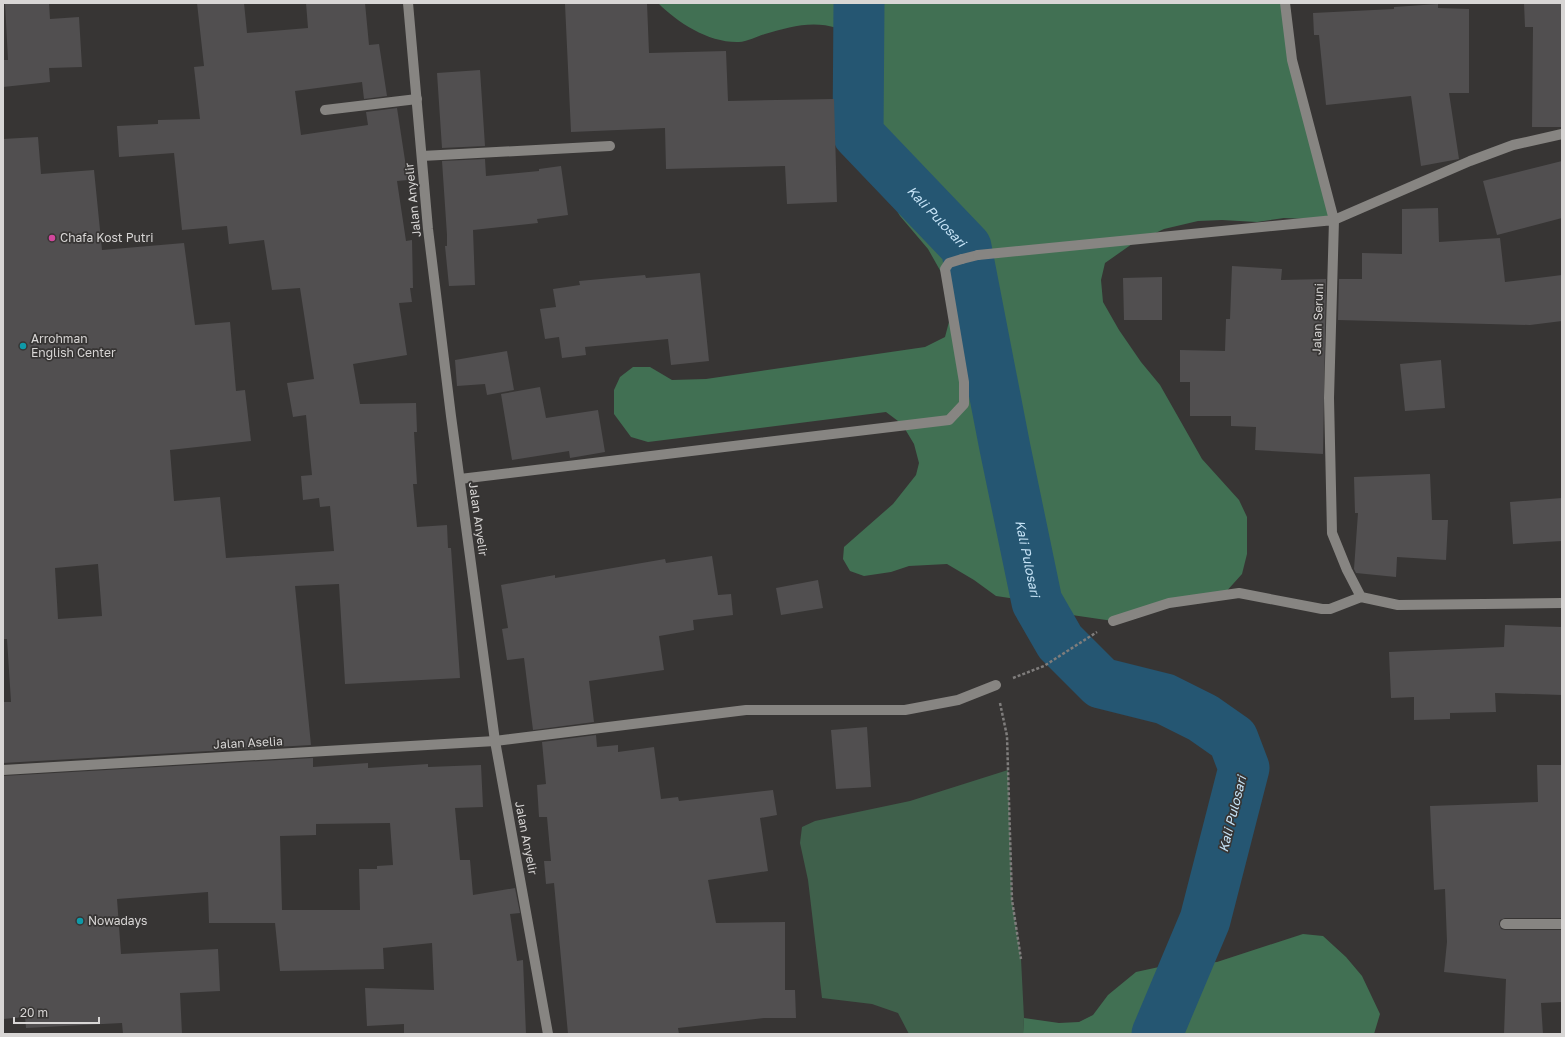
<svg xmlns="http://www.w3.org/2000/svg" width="1565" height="1037" viewBox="0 0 1565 1037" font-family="'Golos Text',sans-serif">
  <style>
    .green { fill: #3f604b }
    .forest { fill: #417053 }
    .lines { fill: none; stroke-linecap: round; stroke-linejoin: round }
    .river { stroke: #255672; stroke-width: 51 }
    .building { fill: #514f50; fill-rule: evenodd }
    .path { stroke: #7f7d7c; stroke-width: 2.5; stroke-dasharray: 3 2; stroke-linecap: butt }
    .lane { stroke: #878582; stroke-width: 10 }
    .street { stroke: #878582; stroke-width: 10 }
    .secondary { stroke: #878582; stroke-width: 10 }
    .hotel-dot { fill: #d1479c; stroke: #373534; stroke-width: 1.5 }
    .culture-dot { fill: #0f9aa8; stroke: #373534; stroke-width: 1.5 }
    .labels { text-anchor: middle; stroke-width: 3.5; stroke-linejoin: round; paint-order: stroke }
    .street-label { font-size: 12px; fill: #d8d6d5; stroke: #373534 }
    .poi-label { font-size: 12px; fill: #d8d6d5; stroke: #373534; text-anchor: start }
    .water-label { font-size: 13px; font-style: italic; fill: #c6e3f6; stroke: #373534 }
  </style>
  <rect width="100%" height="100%" fill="#373534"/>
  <path class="green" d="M 1008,770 L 1012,900 L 1021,959 L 1024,1018 L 1023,1034 L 909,1034 L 898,1013 L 872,1004 L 822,998 L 808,880 L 800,843 L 802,827 L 815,821 L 910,801 Z"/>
  <path class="forest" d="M 658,3 L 1285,3 L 1292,60 L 1334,220 L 1284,218 L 1257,222 L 1222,220 L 1198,221 L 1164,229 L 1132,244 L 1105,263 L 1101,280 L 1103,302 L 1119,330 L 1141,362 L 1160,385 L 1202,459 L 1239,500 L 1247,517 L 1247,554 L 1242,574 L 1224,594 L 1113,621 L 1065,614 L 1042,603 L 996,596 L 974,580 L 947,564 L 909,566 L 891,572 L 864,576 L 850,571 L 843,559 L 844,547 L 893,504 L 916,475 L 919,463 L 914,444 L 902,424 L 886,412 L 648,442 L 631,437 L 614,414 L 614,390 L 620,377 L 633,367 L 650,367 L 672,380 L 706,379 L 925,347 L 945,337 L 950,318 L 941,272 L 928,249 L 900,216 L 888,196 L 858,134 L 858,40 C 852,36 844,31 837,28 C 812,20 789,27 765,34 C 757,36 747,42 739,42 C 709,43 678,23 658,3 Z
    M 1303,934 L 1323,936 L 1346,957 L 1362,976 L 1380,1014 L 1374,1034 L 1023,1034 L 1024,1018 L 1059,1023 L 1079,1022 L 1093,1015 L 1108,995 L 1136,972 L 1159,967 L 1217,962 Z"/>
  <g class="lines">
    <path class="river" id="s1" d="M 859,3 L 858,134 L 966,247 L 1005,448 L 1037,602 L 1060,642 L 1101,683 L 1165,699 L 1203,718 L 1233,739 L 1244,768 L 1205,920 L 1157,1034"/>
  </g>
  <path class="building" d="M 5,3 L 49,3 L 50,19 L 79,17 L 82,67 L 49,68 L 50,82 L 3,87 L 3,60 L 8,60 Z
    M 197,3 L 244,3 L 247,33 L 308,28 L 306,3 L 365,3 L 369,45 L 379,44 L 387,96 L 364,99 L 362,82 L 295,91 L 301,135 L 368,125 L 366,112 L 397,108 L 408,180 L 397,181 L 406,241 L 412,240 L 413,288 L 410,288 L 412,302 L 399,303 L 407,355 L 353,364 L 360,404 L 416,403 L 417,432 L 414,432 L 417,484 L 413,484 L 417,527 L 447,525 L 448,548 L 451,548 L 460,678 L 345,684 L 339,584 L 295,586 L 311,745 L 3,763 L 3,702 L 11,702 L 7,639 L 3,639 L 3,139 L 38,137 L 41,174 L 94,170 L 102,250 L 184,243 L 195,325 L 230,322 L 236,391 L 245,390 L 251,441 L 170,450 L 174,501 L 220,497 L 226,558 L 334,551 L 330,506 L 320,507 L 319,498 L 303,500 L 301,476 L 312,475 L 306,415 L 293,417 L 287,383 L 314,379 L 300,288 L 272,290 L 264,240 L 229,244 L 227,226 L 182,230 L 174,153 L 119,157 L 117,126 L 158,124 L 158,120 L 200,119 L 194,67 L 204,66 ZM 98,564 L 102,616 L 58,619 L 55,568 Z
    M 603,3 L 647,3 L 649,53 L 726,51 L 728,101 L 834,99 L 837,202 L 787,204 L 785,166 L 666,169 L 665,128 L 571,132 L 565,4 Z
    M 1524,3 L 1562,3 L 1562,127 L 1532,127 L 1533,27 L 1525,27 Z
    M 1438,4 L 1438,8 L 1469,9 L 1469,93 L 1449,93 L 1459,159 L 1421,166 L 1411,96 L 1326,105 L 1319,35 L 1314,35 L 1313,13 L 1394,9 L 1394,7 Z
    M 480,70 L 485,146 L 442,148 L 437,73 Z
    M 485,159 L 486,176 L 539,171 L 539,169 L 561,166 L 568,215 L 537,219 L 538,223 L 473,230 L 475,285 L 449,286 L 445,246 L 447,246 L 447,235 L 442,161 Z
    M 1562,161 L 1562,218 L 1497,235 L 1483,181 Z
    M 1438,208 L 1439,242 L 1500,238 L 1505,282 L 1562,275 L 1562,321 L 1530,325 L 1338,320 L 1339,279 L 1362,279 L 1362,253 L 1402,254 L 1402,209 Z
    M 1232,266 L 1282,269 L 1281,280 L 1326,279 L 1323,454 L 1255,450 L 1256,427 L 1231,426 L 1231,416 L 1190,416 L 1190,382 L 1180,382 L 1180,350 L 1225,351 L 1226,319 L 1230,319 Z
    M 700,273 L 709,361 L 671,365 L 668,339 L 585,347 L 586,355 L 562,358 L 559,337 L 545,339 L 540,309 L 556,307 L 553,289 L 580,285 L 579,281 L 645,275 L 646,278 Z
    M 1162,277 L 1162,320 L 1124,320 L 1123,278 Z
    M 507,351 L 514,390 L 487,395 L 485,384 L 457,386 L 455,360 Z
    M 1441,360 L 1445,408 L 1405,411 L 1400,364 Z
    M 540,387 L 546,418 L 598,410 L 605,452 L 570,458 L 569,451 L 512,460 L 501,394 Z
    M 1430,474 L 1432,520 L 1448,520 L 1446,560 L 1397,557 L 1396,577 L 1356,573 L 1354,569 L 1358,513 L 1355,513 L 1354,477 Z
    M 1562,498 L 1562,541 L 1513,544 L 1510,502 Z
    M 712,556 L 718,595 L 731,594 L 733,615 L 693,620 L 694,630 L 659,636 L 664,670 L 589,681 L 594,722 L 533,730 L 524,658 L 507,660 L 502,629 L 508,628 L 501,585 L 555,575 L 555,578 L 665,559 L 666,563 Z
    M 818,580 L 823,608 L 781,615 L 776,588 Z
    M 1505,625 L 1562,627 L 1562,695 L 1495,693 L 1496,712 L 1450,713 L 1450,719 L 1414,720 L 1414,697 L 1391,698 L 1389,652 L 1504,647 Z
    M 867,727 L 871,787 L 836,789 L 831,730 Z
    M 596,735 L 597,747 L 618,745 L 618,752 L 654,747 L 661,799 L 678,797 L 679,801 L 773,790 L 777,815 L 760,818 L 768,871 L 708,880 L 716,923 L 785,922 L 785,990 L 795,990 L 796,1018 L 764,1018 L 678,1028 L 679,1034 L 568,1034 L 554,883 L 546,884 L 544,861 L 551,861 L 547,817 L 539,817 L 537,785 L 546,784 L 542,742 Z
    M 313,758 L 313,767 L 368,763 L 368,768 L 428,764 L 428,767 L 481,765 L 483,807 L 455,808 L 460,860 L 470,860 L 473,895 L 515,888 L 520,913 L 510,914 L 517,961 L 523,960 L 526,1034 L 404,1034 L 404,1024 L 367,1026 L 365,988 L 434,990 L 432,943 L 383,948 L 384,969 L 280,971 L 275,923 L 209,923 L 208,892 L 117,899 L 121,954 L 218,949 L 220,991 L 180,993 L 182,1034 L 123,1034 L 122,1023 L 26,1028 L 25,1017 L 3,1019 L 3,776 ZM 390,823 L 393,865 L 377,866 L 377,869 L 359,869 L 360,910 L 282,910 L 280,836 L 316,835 L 316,824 Z
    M 1537,765 L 1562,765 L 1562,918 L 1505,918 L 1500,920 L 1499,924 L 1501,929 L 1505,930 L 1562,930 L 1562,1002 L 1541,1003 L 1543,1034 L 1504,1034 L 1506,979 L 1444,972 L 1447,942 L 1445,889 L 1434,890 L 1430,806 L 1538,802 Z"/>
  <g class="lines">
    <path class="path" d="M 1013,678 L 1044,666 L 1097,632
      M 1000,703 L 1007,736 L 1012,900 L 1021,959"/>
    <path class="lane" d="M 962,259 L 978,255
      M 1505,924 L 1562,924"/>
    <path class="street" d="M 1285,3 L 1292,60 L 1334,220 L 1329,398 L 1332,533 L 1347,570 L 1361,597 L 1398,605 L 1562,603
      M 325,110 L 417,99
      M 422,156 L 610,146
      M 978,255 L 1334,220 L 1470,161 L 1513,145 L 1562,134
      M 460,479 L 949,420 L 964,404 L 964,382 L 945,269 L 949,263 L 962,259
      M 1113,621 L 1169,603 L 1239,593 L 1322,609 L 1330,609 L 1361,597
      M 3,770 L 495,741 L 746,710 L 905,710 L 958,700 L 996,685"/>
    <path class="secondary" d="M 408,3 L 428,229 L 451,416 L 495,741 L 548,1034"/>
  </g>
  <circle class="hotel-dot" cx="52" cy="238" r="4"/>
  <g class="culture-dot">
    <circle cx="23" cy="346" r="4"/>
    <circle cx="80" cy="921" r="4"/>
  </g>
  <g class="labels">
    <g class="street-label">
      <text transform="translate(413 200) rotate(-96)" y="4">Jalan Anyelir</text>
      <text transform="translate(1318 319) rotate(-88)" y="4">Jalan Seruni</text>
      <text transform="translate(478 519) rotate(82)" y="4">Jalan Anyelir</text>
      <text transform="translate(248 743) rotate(-3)" y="4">Jalan Aselia</text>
      <text transform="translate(526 838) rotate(79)" y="4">Jalan Anyelir</text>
    </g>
    <g class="poi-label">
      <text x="60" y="242">Chafa Kost Putri</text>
      <text x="31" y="343">Arrohman<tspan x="31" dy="14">English Center</tspan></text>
      <text x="88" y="925">Nowadays</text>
    </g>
    <g class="water-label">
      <text dy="5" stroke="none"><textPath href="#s1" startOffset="245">Kali Pulosari</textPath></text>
      <text dy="5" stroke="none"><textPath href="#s1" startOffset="605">Kali Pulosari</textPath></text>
      <text transform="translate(1232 814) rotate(-76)" y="5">Kali Pulosari</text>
    </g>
  </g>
  <rect width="1565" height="1037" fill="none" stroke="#d8d6d5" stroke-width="8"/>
  <path d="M14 1017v6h85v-6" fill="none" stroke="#d8d6d5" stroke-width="2"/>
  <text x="20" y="1017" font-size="12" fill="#d8d6d5" stroke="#373534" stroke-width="3" paint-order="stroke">20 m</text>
</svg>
